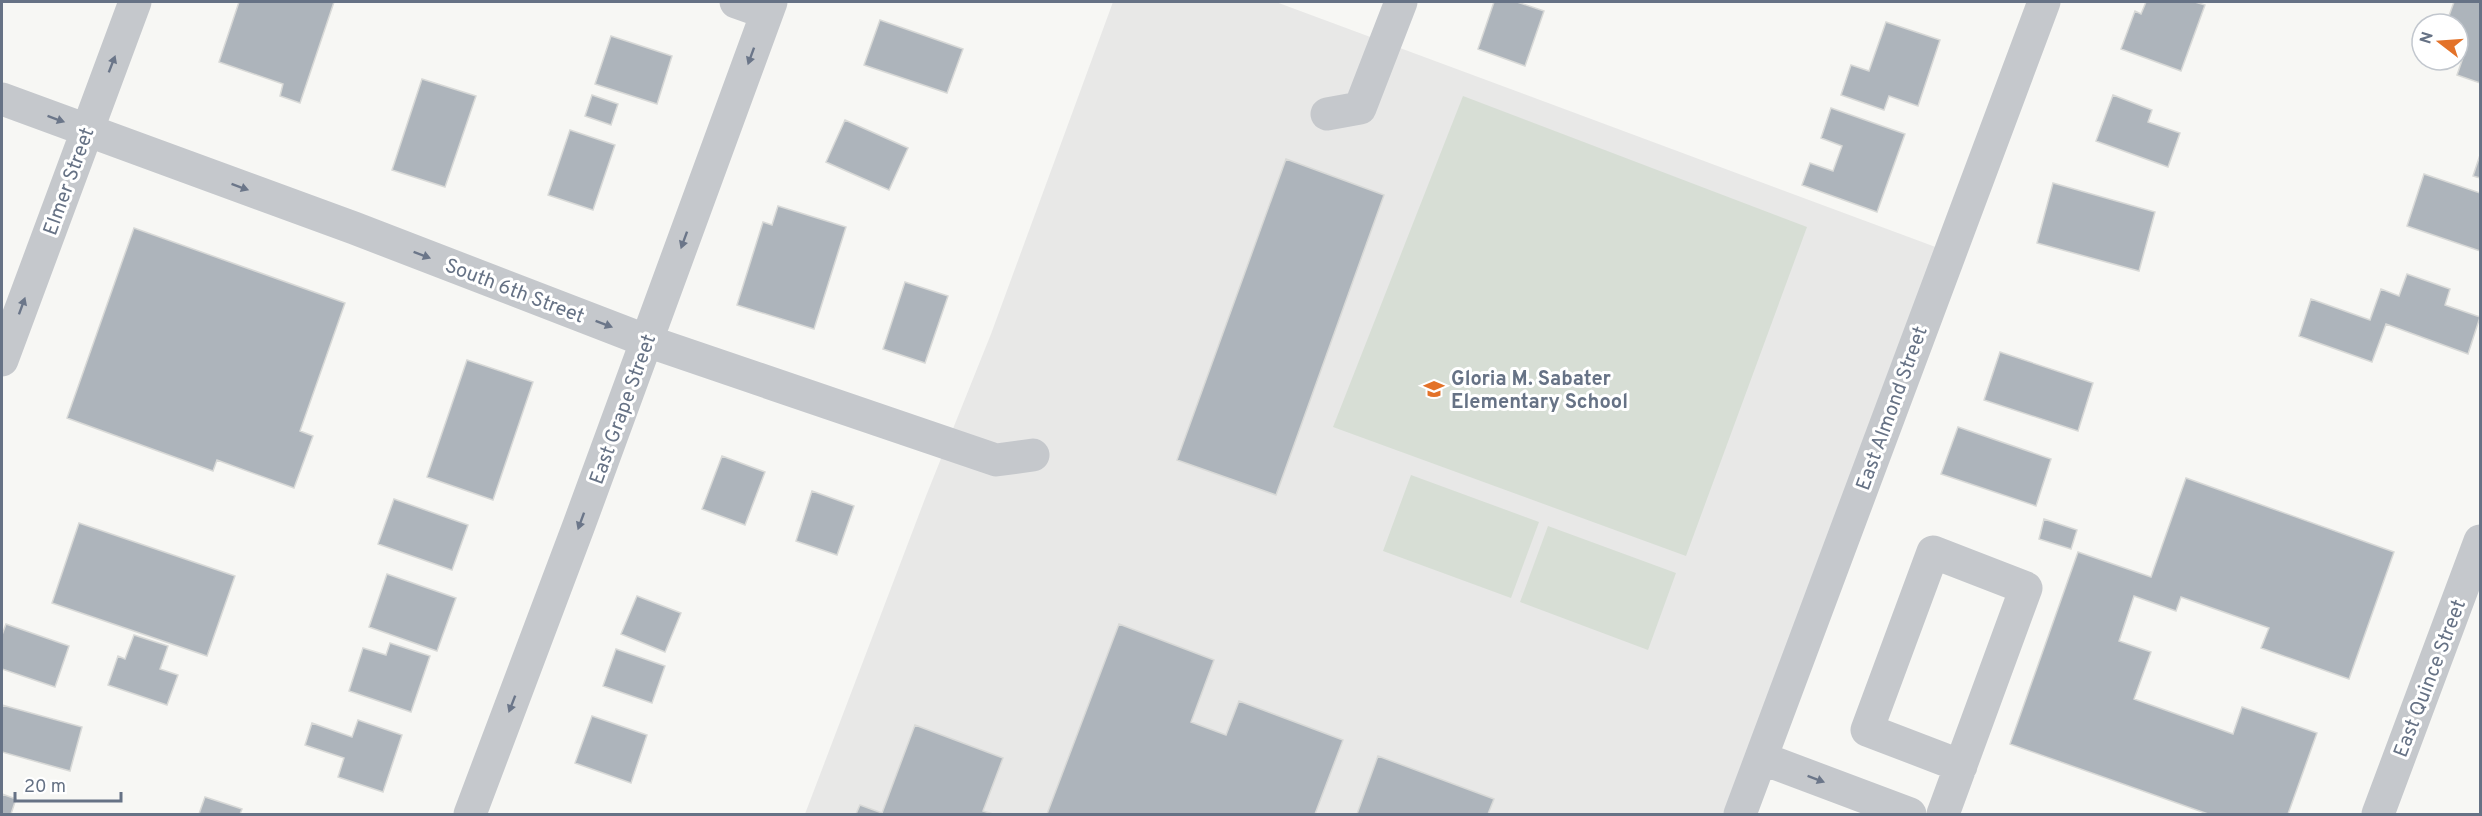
<svg xmlns="http://www.w3.org/2000/svg" width="2482" height="816" viewBox="0 0 2482 816" font-family="Overpass,sans-serif">
  <style>
    .built { fill: #e8e8e7 }
    .grass { fill: #d7ded5 }
    .building { fill: #adb4bb; stroke: #d8d9d7; stroke-width: 1.5 }
    .lines { fill: none; stroke-linecap: round; stroke-linejoin: round }
    .minor { stroke: #c5c8cc; stroke-width: 33 }
    .oneway { fill: #6b7689 }
    .labels { text-anchor: middle; stroke-width: 6; stroke-linejoin: round; paint-order: stroke }
    .street-label { font-size: 20px; fill: #667285; stroke: #fff }
    .poi-label { font-size: 20px; font-weight: bold; fill: #667285; stroke: #fff; text-anchor: start }
  </style>
  <rect width="100%" height="100%" fill="#f7f7f4"/>
  <path class="built" d="M 1113,2 L 1276,2 L 1949,252 L 1740,814 L 805,814 L 926,496 L 991,334 Z"/>
  <path class="grass" d="M 1463,96 L 1807,227 L 1686,556 L 1333,427 Z
    M 1411,475 L 1539,522 L 1511,598 L 1383,551 Z
    M 1548,526 L 1676,573 L 1648,650 L 1520,602 Z"/>
  <path class="building" d="M 239,2 L 334,2 L 300,103 L 280,96 L 283,84 L 219,62 Z
    M 1494,2 L 1517,2 L 1544,11 L 1525,66 L 1478,49 Z
    M 2146,2 L 2195,2 L 2205,5 L 2181,71 L 2121,49 L 2135,11 L 2141,14 Z
    M 2454,2 L 2480,2 L 2480,83 L 2457,75 L 2467,46 L 2458,43 L 2458,24 L 2446,24 Z
    M 880,20 L 963,49 L 947,93 L 864,65 Z
    M 1886,22 L 1940,40 L 1918,106 L 1889,96 L 1884,110 L 1841,95 L 1851,65 L 1869,71 Z
    M 611,36 L 672,56 L 657,104 L 595,84 Z
    M 422,79 L 476,96 L 445,187 L 392,170 Z
    M 592,95 L 618,104 L 611,125 L 585,116 Z
    M 2113,95 L 2152,110 L 2148,122 L 2180,133 L 2168,167 L 2096,141 Z
    M 1831,108 L 1905,134 L 1877,212 L 1802,185 L 1810,163 L 1833,171 L 1842,146 L 1821,138 Z
    M 845,120 L 908,148 L 889,190 L 826,162 Z
    M 570,130 L 615,145 L 593,210 L 548,195 Z
    M 2480,155 L 2480,178 L 2473,176 Z
    M 1286,159 L 1384,195 L 1276,495 L 1177,460 Z
    M 2424,174 L 2480,193 L 2480,251 L 2407,226 Z
    M 2053,183 L 2155,212 L 2139,271 L 2037,243 Z
    M 778,206 L 846,227 L 814,329 L 737,305 L 763,222 L 772,225 Z
    M 134,228 L 345,303 L 300,431 L 313,436 L 294,488 L 217,460 L 213,471 L 67,418 Z
    M 2407,274 L 2450,289 L 2445,305 L 2480,317 L 2468,354 L 2386,324 L 2372,362 L 2299,336 L 2311,299 L 2370,320 L 2381,289 L 2399,296 Z
    M 905,282 L 948,296 L 925,363 L 883,349 Z
    M 2000,352 L 2093,383 L 2078,431 L 1984,400 Z
    M 467,360 L 533,382 L 493,500 L 427,477 Z
    M 1958,427 L 2051,459 L 2036,506 L 1941,474 Z
    M 722,456 L 765,472 L 745,525 L 702,509 Z
    M 2186,478 L 2394,552 L 2349,679 L 2261,648 L 2269,628 L 2181,597 L 2176,611 L 2134,596 L 2119,641 L 2151,652 L 2134,699 L 2233,734 L 2242,707 L 2317,733 L 2288,814 L 2208,814 L 2010,744 L 2078,552 L 2151,577 Z
    M 812,491 L 854,506 L 837,555 L 796,541 Z
    M 394,499 L 468,525 L 452,570 L 378,544 Z
    M 2044,519 L 2077,530 L 2071,549 L 2039,539 Z
    M 79,523 L 235,576 L 207,656 L 52,603 Z
    M 387,574 L 456,598 L 437,651 L 369,627 Z
    M 637,596 L 681,613 L 665,652 L 621,634 Z
    M 6,624 L 69,646 L 55,687 L 2,669 L 2,635 Z
    M 1119,624 L 1214,660 L 1191,722 L 1226,735 L 1239,701 L 1343,740 L 1315,814 L 1047,814 Z
    M 134,635 L 168,646 L 160,669 L 178,675 L 167,705 L 108,685 L 118,656 L 125,659 Z
    M 390,643 L 430,656 L 411,712 L 349,691 L 363,648 L 386,655 Z
    M 616,649 L 665,666 L 652,703 L 603,686 Z
    M 2,705 L 82,727 L 70,771 L 2,752 Z
    M 592,716 L 647,735 L 631,783 L 575,763 Z
    M 358,720 L 402,735 L 383,792 L 338,777 L 344,758 L 305,745 L 312,723 L 352,737 Z
    M 915,725 L 1003,758 L 983,811 L 993,814 L 856,814 L 860,805 L 882,813 Z
    M 1378,756 L 1494,799 L 1488,814 L 1357,814 Z
    M 2,794 L 16,799 L 11,814 L 2,814 Z
    M 205,797 L 242,809 L 240,814 L 199,814 Z"/>
  <g class="lines">
    <path class="minor" d="M 736,2 L 767,13
      M 2,99 L 354,228 L 647,341 L 996,460 L 1033,455
      M 1327,114 L 1360,108 L 1401,2
      M 2,360 L 135,2
      M 1761,758 L 1910,814
      M 470,814 L 579,525 L 771,2
      M 1740,814 L 2044,2
      M 1943,814 L 2026,588 L 1933,552 L 1867,730 L 1961,766
      M 2378,814 L 2480,541"/>
  </g>
  <defs><path id="oneway-solid" d="M-6-.8H1V-3.2L6.5 0L1 3.2V.8H-6Z" transform="scale(1.5)"/></defs>
  <g class="oneway">
    <use href="#oneway-solid" transform="translate(751 56) rotate(110)"/>
    <use href="#oneway-solid" transform="translate(112 64) rotate(-69)"/>
    <use href="#oneway-solid" transform="translate(56 119) rotate(20)"/>
    <use href="#oneway-solid" transform="translate(240 187) rotate(20)"/>
    <use href="#oneway-solid" transform="translate(684 240) rotate(110)"/>
    <use href="#oneway-solid" transform="translate(422 255) rotate(21)"/>
    <use href="#oneway-solid" transform="translate(22 306) rotate(-70)"/>
    <use href="#oneway-solid" transform="translate(604 324) rotate(21)"/>
    <use href="#oneway-solid" transform="translate(581 521) rotate(110)"/>
    <use href="#oneway-solid" transform="translate(512 704) rotate(111)"/>
    <use href="#oneway-solid" transform="translate(1816 779) rotate(21)"/>
  </g>
  <defs>
    <g id="school-bare" transform="scale(1.62)"><path d="M0-5L7-2L0 1L-7-2ZM-4 1L0 2.5L4 1V4Q0 6-4 4Z" fill="#e37229" stroke="#fff" stroke-width="2.5" paint-order="stroke"/></g>
  </defs>
  <g fill-rule="evenodd">
    <use href="#school-bare" x="1434" y="389"/>
  </g>
  <g class="labels">
    <g class="street-label">
      <text transform="translate(68 181) rotate(-70)" y="7">Elmer Street</text>
      <text transform="translate(515 290) rotate(21)" y="7">South 6th Street</text>
      <text transform="translate(1891 408) rotate(-70)" y="7">East Almond Street</text>
      <text transform="translate(622 409) rotate(-70)" y="7">East Grape Street</text>
      <text transform="translate(2429 678) rotate(-69)" y="7">East Quince Street</text>
    </g>
    <g class="poi-label">
      <text x="1451" y="385">Gloria M. Sabater<tspan x="1451" dy="23">Elementary School</tspan></text>
    </g>
  </g>
  <rect width="2482" height="816" fill="none" stroke="#667285" stroke-width="6"/>
  <g transform="translate(2440 42) rotate(287)"><circle r="28" fill="#ffffff" stroke="#c2c7ce" stroke-width="1.5"/>
  <path d="M0-4.5L10 22L0 15L-10 22Z" fill="#e37229"/>
  <text y="-9" font-size="16" font-weight="bold" text-anchor="middle" fill="#667285">N</text>
  </g>
  <path d="M15 792v9h106v-9" fill="none" stroke="#667285" stroke-width="3"/>
  <text x="24" y="792" font-size="18" fill="#667285" stroke="#ffffff" stroke-width="4.5" paint-order="stroke">20 m</text>
</svg>
